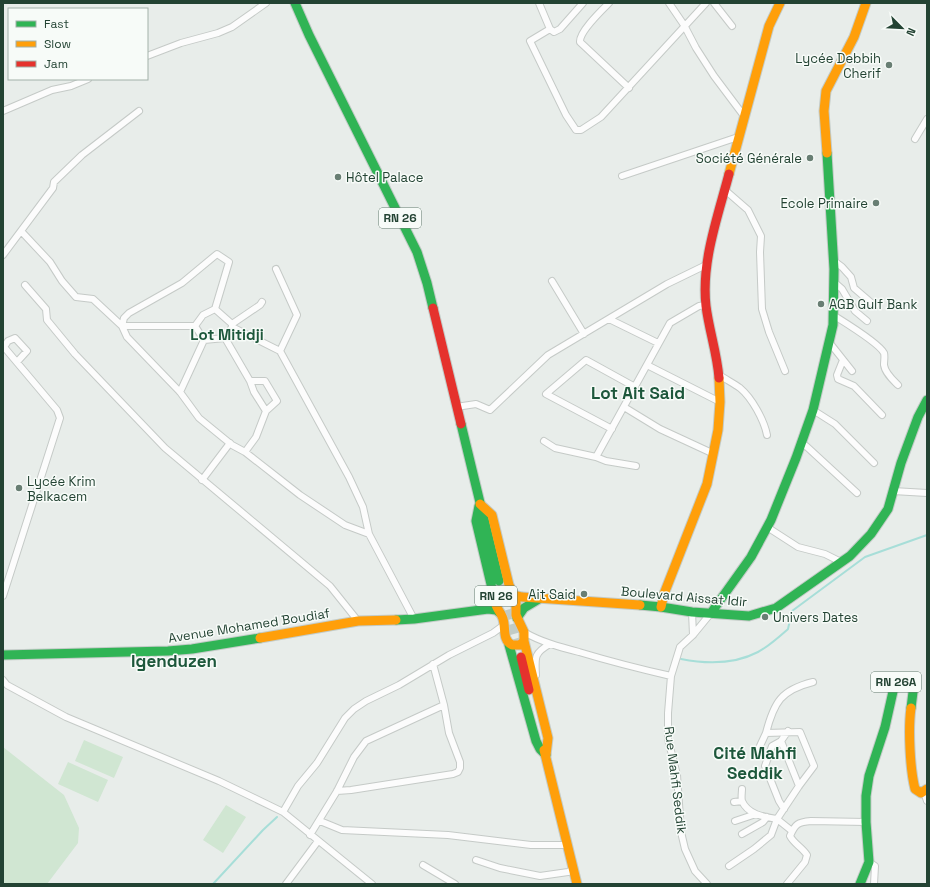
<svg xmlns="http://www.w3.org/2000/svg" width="930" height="887" viewBox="0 0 930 887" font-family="'Space Grotesk',sans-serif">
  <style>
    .green { fill: #d0e6d2 }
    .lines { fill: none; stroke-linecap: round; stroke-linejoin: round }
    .stream { stroke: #a7ded8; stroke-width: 2 }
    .primary-tunnel { stroke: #c1cbc5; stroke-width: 10; stroke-dasharray: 10 5; stroke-linecap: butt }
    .street-casing { stroke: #c5cac7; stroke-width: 8 }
    .fast-casing { stroke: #c3cbc7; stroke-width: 11 }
    .slow-casing { stroke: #c3cbc7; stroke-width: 11 }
    .jam-casing { stroke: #c3cbc7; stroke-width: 11 }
    .street { stroke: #fcfcfc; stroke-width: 6 }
    .fast { stroke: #30b455; stroke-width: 9 }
    .slow { stroke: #ff9f0a; stroke-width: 9 }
    .jam { stroke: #e5322d; stroke-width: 9 }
    .poi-dot { fill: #687e73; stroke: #f7fbf8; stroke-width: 1.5 }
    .labels { text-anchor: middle; stroke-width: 3; stroke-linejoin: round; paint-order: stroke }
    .shield { fill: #f7fbf8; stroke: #637a6e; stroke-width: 1 }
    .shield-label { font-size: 12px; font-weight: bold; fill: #234333 }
    .poi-label { font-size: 13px; fill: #234333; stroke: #f7fbf8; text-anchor: end }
    .street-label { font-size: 13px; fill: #234333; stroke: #f7fbf8 }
    .quarter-label { font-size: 15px; font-weight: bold; fill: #1d573b; stroke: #f7fbf8 }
    .district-label { font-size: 17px; font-weight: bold; fill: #1d573b; stroke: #f7fbf8 }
  </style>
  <rect width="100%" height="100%" fill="#e8edea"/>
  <path class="green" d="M 84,740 L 123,757 L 114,778 L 75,761 Z
    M 3,747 L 64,795 L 79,828 L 78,843 L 47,884 L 3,884 Z
    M 68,762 L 108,780 L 98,802 L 58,784 Z
    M 226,805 L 246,817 L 223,853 L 203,840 Z"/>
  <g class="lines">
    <path class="stream" d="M 681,659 C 706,664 735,664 758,652 C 769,646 779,637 788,629 L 792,611 L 865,557 L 927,535
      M 213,884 L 263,830 L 277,817"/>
    <path class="primary-tunnel" d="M 499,581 L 521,657"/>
    <g class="street-casing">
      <path id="street" d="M 539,3 L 550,29
        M 583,3 L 560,29 L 554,32 L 550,29 L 530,41 L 566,115 L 576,130 L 581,130 L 601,117 L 706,3
        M 609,3 C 601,11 579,32 580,42 L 629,88
        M 669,3 L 684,25 L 696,48 L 714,76 L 744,116
        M 714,3 L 732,26
        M 147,56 L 181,43 L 218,33 L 232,27 L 266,3
        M 3,111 L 52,90 L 71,86 L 88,79
        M 915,139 L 927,119
        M 622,176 L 738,137
        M 725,190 L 748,210 L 761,236 L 760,252 L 762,309 L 769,332 L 785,371
        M 21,231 L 50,262 L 62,281 L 76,297 L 93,299 L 122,326 L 195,326
        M 3,255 L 53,188 L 54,182 L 82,155 L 139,111
        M 834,261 L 842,267 L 851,277 L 854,288 L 875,306
        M 276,269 L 297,315 L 280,351
        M 552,281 L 584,334
        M 834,282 L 842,289 L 855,311 L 867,321
        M 25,285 L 46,309 L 47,320 L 75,354 L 165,448 L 330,586 L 358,621
        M 215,309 L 203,315 L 195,326 L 204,340 L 225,338 L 232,327 L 232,324 L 215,309 L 229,262 L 217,254 L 182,283 L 129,313 L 124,318 L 122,326 L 127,337 L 180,392 L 199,418 L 232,445 L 245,452 L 300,495 L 345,525 L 369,534
        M 833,315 C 844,322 879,343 884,353 C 885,356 884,361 884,365 C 885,373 893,380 898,385
        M 609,319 L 658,343
        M 232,324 L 260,305 L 262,302
        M 232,327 L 280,351 L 349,477 L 363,507 L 369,534 L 414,619
        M 225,338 L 250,381 L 265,381 L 277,401 L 266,411 L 256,437 L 245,452
        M 829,342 L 852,371
        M 843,360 L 837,375 L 838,379 L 854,386 L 882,415
        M 647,365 L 720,402
        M 718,374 C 725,379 733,383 740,388 C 752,398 764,420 767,435
        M 250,381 L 254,392 L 266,411
        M 180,392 L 204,340
        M 456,407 L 476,404 L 490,410 L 548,355 L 667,284 L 706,265
        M 624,407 L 660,429 L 714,454
        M 813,410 L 835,424 L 874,463
        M 612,429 L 546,394 L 586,360 L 635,387
        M 544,441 L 555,448 L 596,457 L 670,323 L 699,306 L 706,305
        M 801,444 L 806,446 L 857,493
        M 596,457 L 606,461 L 636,466
        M 202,480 L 230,443
        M 893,491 L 927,493
        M 767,527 L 798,547 L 825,554 L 841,562
        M 3,596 L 60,418 L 57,410 L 4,347 L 8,341 L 15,338 L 27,351 L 17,362
        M 692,612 L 693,635
        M 524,632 C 541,642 560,647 579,652 C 609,661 640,669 671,676 L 668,713 L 668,739 L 677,775 L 681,832 L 685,849 L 695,871 L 707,884
        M 536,675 C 535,657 534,653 550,644
        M 671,676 L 680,647 L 693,635 L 711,613
        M 3,680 L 7,685 L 66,717 L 219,781 L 283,812 L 372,884
        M 788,731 L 781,741 L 799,786
        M 781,741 L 772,746 L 765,766 L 779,801 L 784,809
        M 759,748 L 766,733
        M 337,791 L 351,790 L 453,774 L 458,772 L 460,768 L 460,762 L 449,733 L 444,705
        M 924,792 L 927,801
        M 734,802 L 742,801
        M 283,812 L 298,786 L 317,763 L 345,718 L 354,709 L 366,701 L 399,685 L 449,655 L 493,633 L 504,625
        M 320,821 L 342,830 L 448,835 L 531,845 L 568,845
        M 735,821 L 756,814
        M 792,831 L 777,819 L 799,786 L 814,766 L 800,732 L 766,733 C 774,702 781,690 813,682
        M 742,834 L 763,822 L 767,817
        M 310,835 L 337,791 L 354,757 L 366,741 L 444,705 L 433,664
        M 476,860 L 500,868 L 540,876 L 568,872 L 574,869
        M 869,862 L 875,866 L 874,884
        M 423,865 L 455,884
        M 729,866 L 754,849 L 771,835 L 777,819 C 765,817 748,815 742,801 C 741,798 742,792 742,789
        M 286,884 L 318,841
        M 787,884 L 805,862 L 807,855 C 802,847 794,844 790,836 C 795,824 798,822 811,821 L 866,822"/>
    </g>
    <g class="fast-casing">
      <path id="fast" d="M 295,3 L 309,35 L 417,252 L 427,283 L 433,308
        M 461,424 L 499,581
        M 479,506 L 476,521 L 495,601
        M 640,605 L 661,607 L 692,612 L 749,616 L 776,608 L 850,556 L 871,534 L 888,509 L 901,463 L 918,417 L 927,400
        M 711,613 L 751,557 L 771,520 L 796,458 L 813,410 L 833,325 L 834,269 L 827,153
        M 517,618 L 524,608 L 539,599
        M 396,620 L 414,619 L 488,609 L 496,610 L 500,613
        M 509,645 L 536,741 L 540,749 L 546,755
        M 3,655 L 168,651 L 192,649 L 260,638
        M 860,884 L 869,862 L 866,822 L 866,796 L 869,776 L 885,727 L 894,687 L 900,678 L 910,678 L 914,684 L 911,708"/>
    </g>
    <g class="slow-casing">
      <path id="slow" d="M 827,153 L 824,111 L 826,91 L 854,37 L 866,3
        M 729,174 L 769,26 L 780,3
        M 480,504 L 492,515 L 509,585 L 514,595
        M 514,595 L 522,597 L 640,605
        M 661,607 L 664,594 L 707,484 L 718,430 L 720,402 L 719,378
        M 260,638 L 358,621 L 396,620
        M 524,641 L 520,645 L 512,645 C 502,640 506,628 503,619 C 501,611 489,602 499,594 C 503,591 506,591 511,592 L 516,598 L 516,615 L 524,632 L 524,641 L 548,738 L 546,755
        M 911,708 C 908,729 910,769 915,789 L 921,793 L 927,789
        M 544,750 L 577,884"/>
    </g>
    <g class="jam-casing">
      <path id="jam" d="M 433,308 L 461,424
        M 719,378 C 717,353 709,330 706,306 C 701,262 718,216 729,174
        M 521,657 L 529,690"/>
    </g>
    <use href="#street" class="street"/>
    <use href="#fast" class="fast"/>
    <use href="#slow" class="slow"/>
    <use href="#jam" class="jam"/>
  </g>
  <g class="poi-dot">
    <circle cx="889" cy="65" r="4"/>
    <circle cx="810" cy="158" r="4"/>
    <circle cx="338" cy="177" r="4"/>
    <circle cx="876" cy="203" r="4"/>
    <circle cx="821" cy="304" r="4"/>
    <circle cx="19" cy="488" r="4"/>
    <circle cx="584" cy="594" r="4"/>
    <circle cx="765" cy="617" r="4"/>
  </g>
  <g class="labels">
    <g class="shield">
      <rect x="379" y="208" width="42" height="20" rx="3"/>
      <rect x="475" y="586" width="42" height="20" rx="3"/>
      <rect x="871" y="672" width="50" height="20" rx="3"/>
    </g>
    <g class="shield-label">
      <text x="400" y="222">RN 26</text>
      <text x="496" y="600">RN 26</text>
      <text x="896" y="686">RN 26A</text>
    </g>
    <g class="poi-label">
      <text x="881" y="63">Lycée Debbih<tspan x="881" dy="15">Cherif</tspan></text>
      <text x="802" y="163">Société Générale</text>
      <text x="346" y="182" text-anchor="start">Hôtel Palace</text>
      <text x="868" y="208">Ecole Primaire</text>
      <text x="829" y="309" text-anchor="start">AGB Gulf Bank</text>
      <text x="27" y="486" text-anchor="start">Lycée Krim<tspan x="27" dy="15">Belkacem</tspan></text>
      <text x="576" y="599">Ait Said</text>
      <text x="773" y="622" text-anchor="start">Univers Dates</text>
    </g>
    <g class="street-label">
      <text transform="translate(684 596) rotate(5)" y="5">Boulevard Aissat Idir</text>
      <text transform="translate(249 625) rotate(-9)" y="5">Avenue Mohamed Boudiaf</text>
      <text transform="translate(676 780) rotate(83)" y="5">Rue Mahfi Seddik</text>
    </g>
    <g class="quarter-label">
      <text x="227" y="340">Lot Mitidji</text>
    </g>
    <g class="district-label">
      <text x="638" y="399">Lot Ait Said</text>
      <text x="174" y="667">Igenduzen</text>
      <text x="755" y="759">Cité Mahfi<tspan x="755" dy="20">Seddik</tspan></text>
    </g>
  </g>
  <rect width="930" height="887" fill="none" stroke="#234333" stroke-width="8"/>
  <rect x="8" y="8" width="140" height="72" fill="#f7fbf8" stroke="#a2b1a9"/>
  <rect x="16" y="21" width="20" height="6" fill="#30b455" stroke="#a2b1a9"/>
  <text x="44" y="28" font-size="12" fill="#234333">Fast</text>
  <rect x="16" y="41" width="20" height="6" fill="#ff9f0a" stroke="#a2b1a9"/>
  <text x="44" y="48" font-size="12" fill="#234333">Slow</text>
  <rect x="16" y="61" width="20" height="6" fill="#e5322d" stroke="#a2b1a9"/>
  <text x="44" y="68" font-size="12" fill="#234333">Jam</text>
  <g transform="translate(902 28) rotate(114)" stroke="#f7fbf8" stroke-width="3" paint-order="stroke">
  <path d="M0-3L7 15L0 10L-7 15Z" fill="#234333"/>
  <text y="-6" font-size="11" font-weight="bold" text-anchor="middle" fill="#234333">N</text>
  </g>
</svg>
